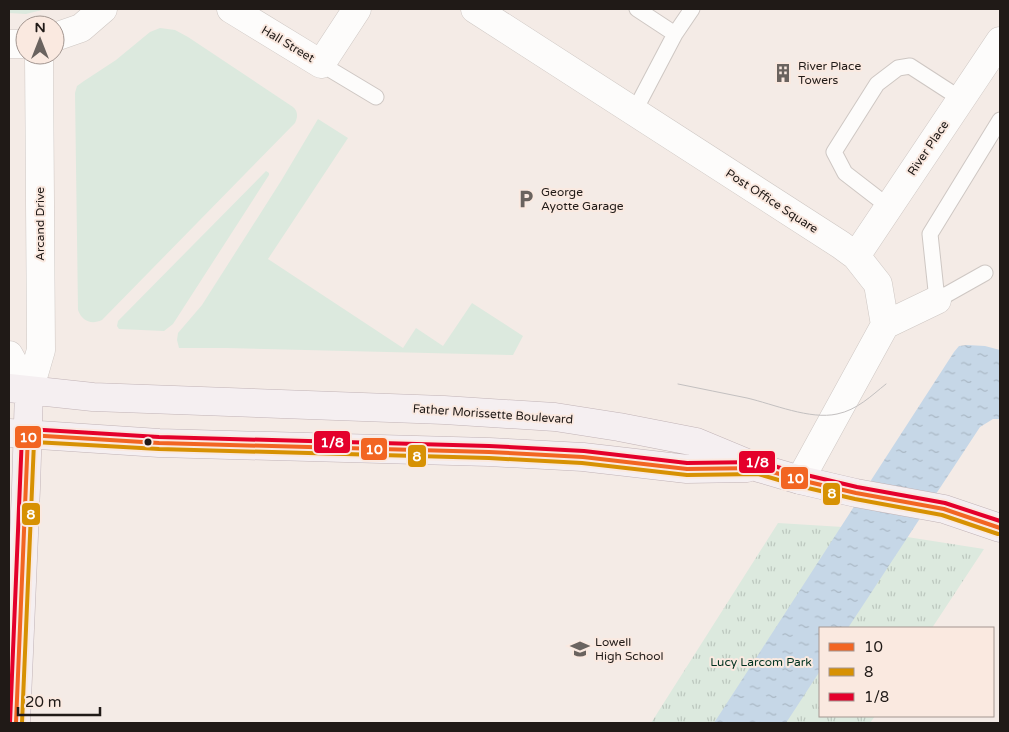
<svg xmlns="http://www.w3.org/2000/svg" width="1009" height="732" viewBox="0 0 1009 732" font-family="'Varela Round',sans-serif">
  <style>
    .grass { fill: #dce9de }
    .park { fill: url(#park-tufts) }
    .water { fill: url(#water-ripples) }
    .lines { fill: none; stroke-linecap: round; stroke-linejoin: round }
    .service-casing { stroke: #cec7c3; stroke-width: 17 }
    .minor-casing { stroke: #cec7c3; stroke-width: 29 }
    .primary-casing { stroke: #c1b3b6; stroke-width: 29 }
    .service { stroke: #fdfcfb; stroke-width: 15 }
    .minor { stroke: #fdfcfb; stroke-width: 28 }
    .primary { stroke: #f5eff1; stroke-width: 28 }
    .tram { stroke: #c3c0c0; stroke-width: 1 }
    .bus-1-casing { stroke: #fae9e0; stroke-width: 8 }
    .bus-2-casing { stroke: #fae9e0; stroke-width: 8 }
    .bus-3-casing { stroke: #fae9e0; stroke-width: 8 }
    .bus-1 { stroke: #f26522; stroke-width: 4 }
    .bus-2 { stroke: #d79103; stroke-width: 4 }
    .bus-3 { stroke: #e4002b; stroke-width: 4 }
    .bus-dot { fill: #201a17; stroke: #fae9e0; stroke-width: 2 }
    .labels { text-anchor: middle; stroke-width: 4; stroke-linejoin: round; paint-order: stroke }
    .street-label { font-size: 12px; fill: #201a17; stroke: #fae9e0 }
    .poi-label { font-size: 12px; fill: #201a17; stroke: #fae9e0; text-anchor: start }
    .park-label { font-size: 12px; fill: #023320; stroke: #fae9e0 }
    .line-badge { stroke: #fae9e0; stroke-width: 2 }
    .badge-label { font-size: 14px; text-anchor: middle; font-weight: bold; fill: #fff }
  </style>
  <defs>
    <pattern id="park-tufts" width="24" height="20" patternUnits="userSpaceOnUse" patternTransform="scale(1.25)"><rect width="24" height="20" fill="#dce9de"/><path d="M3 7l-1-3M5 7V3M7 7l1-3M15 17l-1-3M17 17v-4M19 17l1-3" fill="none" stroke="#bcc7be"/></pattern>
    <pattern id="water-ripples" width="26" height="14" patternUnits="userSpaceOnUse" patternTransform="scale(1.25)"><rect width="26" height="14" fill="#c6d7e7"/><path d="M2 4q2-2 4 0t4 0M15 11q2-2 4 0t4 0" fill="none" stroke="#aab8c5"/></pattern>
  </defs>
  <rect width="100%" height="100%" fill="#f4ebe6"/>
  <path class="grass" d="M 9,9 L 46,9 L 26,14 L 9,13 Z
    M 160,28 L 175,30 L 188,37 L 293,107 C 298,111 298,117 295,123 L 102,320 C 91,325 82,321 78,310 L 75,93 L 77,86 L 84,81 L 116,60 L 150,32 Z
    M 318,119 L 348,138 L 268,259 L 403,348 L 416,328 L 443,346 L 472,303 L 523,336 L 513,355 L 227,348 L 179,348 L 177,340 L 178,333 L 202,305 L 281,181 Z
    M 266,171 L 269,173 L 269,175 L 173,324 L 164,331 L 119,329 L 117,326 L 118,321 Z"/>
  <path class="park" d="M 778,523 L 843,527 L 984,549 L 932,628 L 820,628 L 820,716 L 875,716 L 870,723 L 651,723 Z"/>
  <path class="water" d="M 967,345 L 985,346 L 1000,350 L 1000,419 L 993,419 L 980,427 L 848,628 L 820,628 L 820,671 L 786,723 L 714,723 L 954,352 L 959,346 Z"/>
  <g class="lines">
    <g class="service-casing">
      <path id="service" d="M 637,9 L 675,34
        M 321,64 L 376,97
        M 634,112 L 675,34 L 692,9
        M 889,207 L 845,173 L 834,152 L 877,84 L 898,68 L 910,66 L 961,99
        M 985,273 L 937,300 L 930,234 L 1000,120"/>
    </g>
    <g class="minor-casing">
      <path id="minor" d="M 231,9 L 321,64 L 357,9
        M 475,9 L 841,245 L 856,256 L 878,284 L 885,325 L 800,480
        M 55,37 L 81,28 L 103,9
        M 9,44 L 25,44
        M 856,256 L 1000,41
        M 885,325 L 937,300
        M 9,355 L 29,391
        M 29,391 L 41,350 L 39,55"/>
    </g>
    <g class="primary-casing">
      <path id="primary" d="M 9,388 L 93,397 L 444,410 L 555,417 L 619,427 L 696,442 L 759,468 L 800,480 L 856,493 L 944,509 L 1000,528
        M 9,433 L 159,443 L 489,452 L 583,457 L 687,469 L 747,468
        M 16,723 L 26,488 L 29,391"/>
    </g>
    <use href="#service" class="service"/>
    <use href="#minor" class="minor"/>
    <use href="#primary" class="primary"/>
    <path class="tram" d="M 678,384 C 701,389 724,393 747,398 C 773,404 810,420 837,414 C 857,410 871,396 886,384"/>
    <g class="bus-1-casing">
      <path id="bus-1" d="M 16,723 L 28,435 L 159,443 L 489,452 L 583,457 L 687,469 L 759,468 L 800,480 L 856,493 L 944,509 L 1000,528"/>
    </g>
    <g class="bus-2-casing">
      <path id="bus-2" d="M 22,723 L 34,442 L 159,449 L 489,458 L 582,463 L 687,475 L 758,474 L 799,486 L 855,499 L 942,515 L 998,534"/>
    </g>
    <g class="bus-3-casing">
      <path id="bus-3" d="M 10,723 L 22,435 L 23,431 L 27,429 L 159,437 L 489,446 L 584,451 L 687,463 L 760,462 L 802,474 L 857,487 L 945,503 L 1000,521"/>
    </g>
    <use href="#bus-1" class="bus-1"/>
    <use href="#bus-2" class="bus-2"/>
    <use href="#bus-3" class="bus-3"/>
  </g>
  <defs>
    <g id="building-bare" transform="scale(1.5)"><path d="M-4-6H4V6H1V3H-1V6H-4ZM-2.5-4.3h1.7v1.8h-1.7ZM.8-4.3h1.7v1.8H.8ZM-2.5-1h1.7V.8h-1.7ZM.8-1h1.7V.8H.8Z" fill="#6a635f" stroke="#fae9e0" stroke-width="2.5" paint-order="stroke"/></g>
    <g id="parking-bare" transform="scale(1.5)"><path d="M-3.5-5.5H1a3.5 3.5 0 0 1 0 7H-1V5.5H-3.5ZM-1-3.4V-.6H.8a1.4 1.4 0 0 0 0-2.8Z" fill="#6a635f" stroke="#fae9e0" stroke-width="2.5" paint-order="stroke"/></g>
    <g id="school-bare" transform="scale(1.5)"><path d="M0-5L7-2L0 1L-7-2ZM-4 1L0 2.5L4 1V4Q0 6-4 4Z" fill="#6a635f" stroke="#fae9e0" stroke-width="2.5" paint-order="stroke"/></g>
  </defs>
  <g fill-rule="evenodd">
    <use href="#building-bare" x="783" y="73"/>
    <use href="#parking-bare" x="526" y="199"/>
    <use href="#school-bare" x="580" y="649"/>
  </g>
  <circle class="bus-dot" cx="148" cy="442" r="4.5"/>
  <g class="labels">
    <g class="street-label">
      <text transform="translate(288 44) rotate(31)" y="4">Hall Street</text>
      <text transform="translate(928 148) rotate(-56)" y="4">River Place</text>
      <text transform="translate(772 201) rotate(33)" y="4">Post Office Square</text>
      <text transform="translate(40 224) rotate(-90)" y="4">Arcand Drive</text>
      <text transform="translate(493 414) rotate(4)" y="4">Father Morissette Boulevard</text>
    </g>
    <g class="poi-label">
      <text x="798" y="70">River Place<tspan x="798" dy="14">Towers</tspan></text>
      <text x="541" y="196">George<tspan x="541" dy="14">Ayotte Garage</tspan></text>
      <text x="595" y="646">Lowell<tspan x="595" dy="14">High School</tspan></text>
    </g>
    <g class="park-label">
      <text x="761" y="666">Lucy Larcom Park</text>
    </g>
  </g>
  <g class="line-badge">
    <rect x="14" y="425" width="28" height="24" rx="5" fill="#f26522"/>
    <rect x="313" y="430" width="38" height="24" rx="5" fill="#e4002b"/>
    <rect x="360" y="437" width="28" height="24" rx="5" fill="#f26522"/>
    <rect x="407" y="444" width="20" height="24" rx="5" fill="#d79103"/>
    <rect x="738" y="450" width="38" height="24" rx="5" fill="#e4002b"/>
    <rect x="780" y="466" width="29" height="24" rx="5" fill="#f26522"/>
    <rect x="822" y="482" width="19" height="24" rx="5" fill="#d79103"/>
    <rect x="21" y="502" width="20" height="24" rx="5" fill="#d79103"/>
  </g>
  <g class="badge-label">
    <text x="28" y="442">10</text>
    <text x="332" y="447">1/8</text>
    <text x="374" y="454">10</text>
    <text x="417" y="461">8</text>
    <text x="757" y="467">1/8</text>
    <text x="795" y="483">10</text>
    <text x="832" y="498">8</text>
    <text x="31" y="519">8</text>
  </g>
  <rect width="1009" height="732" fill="none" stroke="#201a17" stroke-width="20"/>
  <rect x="819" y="627" width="175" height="90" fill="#fae9e0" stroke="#a39690"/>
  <rect x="829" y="643" width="25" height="8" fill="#f26522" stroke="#a39690"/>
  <text x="864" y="652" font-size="15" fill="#201a17">10</text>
  <rect x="829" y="668" width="25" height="8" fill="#d79103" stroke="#a39690"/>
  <text x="864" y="677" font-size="15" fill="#201a17">8</text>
  <rect x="829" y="693" width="25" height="8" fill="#e4002b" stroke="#a39690"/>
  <text x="864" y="702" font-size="15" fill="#201a17">1/8</text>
  <g transform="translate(40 40)"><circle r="24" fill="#fae9e0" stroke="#a39690"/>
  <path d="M0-4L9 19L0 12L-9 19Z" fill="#6a635f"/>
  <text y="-8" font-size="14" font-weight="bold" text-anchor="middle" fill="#201a17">N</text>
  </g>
  <path d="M18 707v8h82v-8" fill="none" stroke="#201a17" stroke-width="2.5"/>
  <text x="25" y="707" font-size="15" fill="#201a17" stroke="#fae9e0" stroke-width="4" paint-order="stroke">20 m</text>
</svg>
